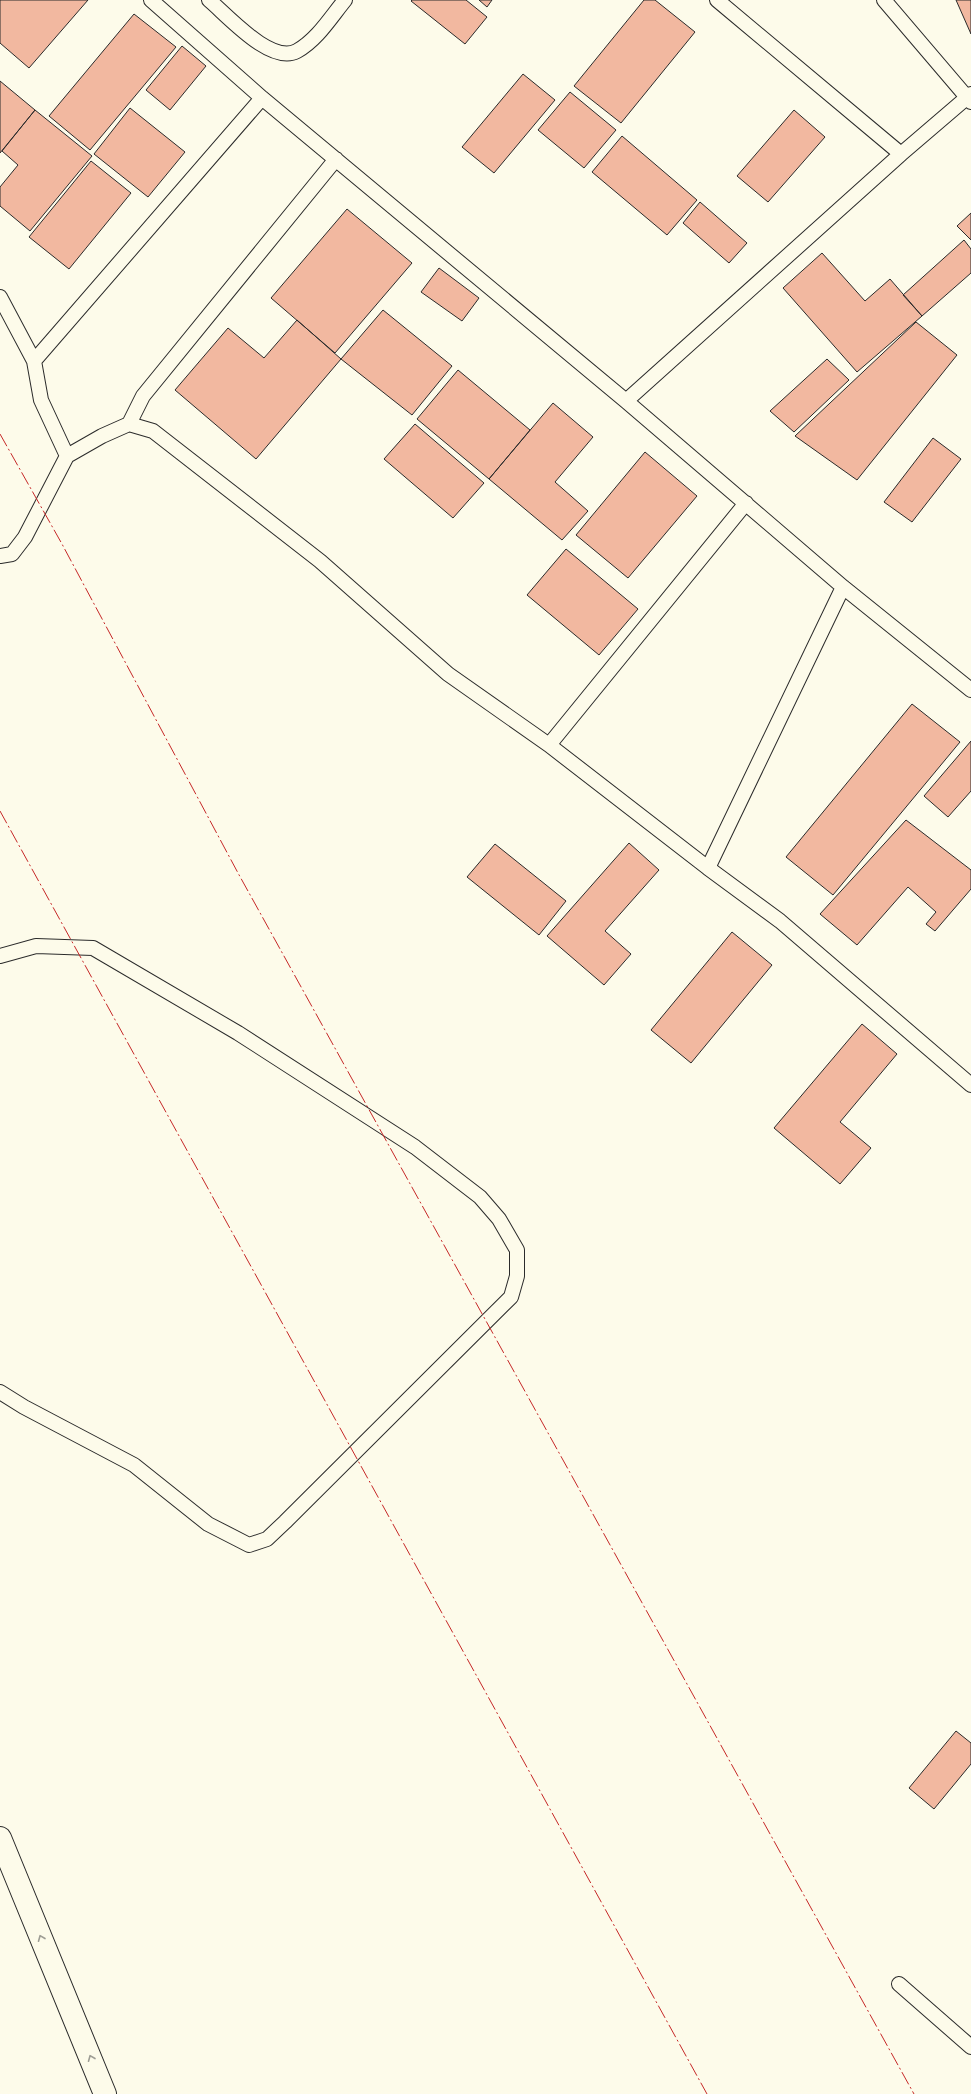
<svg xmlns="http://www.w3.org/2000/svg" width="971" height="2094" viewBox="0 0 971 2094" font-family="'PT Sans Narrow',sans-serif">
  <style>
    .building { fill: #f2b8a0; stroke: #2b2b2b }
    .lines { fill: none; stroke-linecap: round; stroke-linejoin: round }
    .minor-casing { stroke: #2b2b2b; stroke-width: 16 }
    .trunk-casing { stroke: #2b2b2b; stroke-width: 24 }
    .minor { stroke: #fdfbea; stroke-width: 14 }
    .trunk { stroke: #fdfbea; stroke-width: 22 }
    .power { stroke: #c62828; stroke-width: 1; stroke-dasharray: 14 3 2 3; stroke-linecap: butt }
    .oneway { stroke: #9e9d94 }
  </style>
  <rect width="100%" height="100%" fill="#fdfbea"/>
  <path class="building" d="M 0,0 L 88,0 L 29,68 L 0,43 Z
    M 412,0 L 466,0 L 487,17 L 465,44 L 411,1 Z
    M 479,0 L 492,0 L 487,7 Z
    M 644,0 L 655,0 L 695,32 L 621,123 L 574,86 Z
    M 956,0 L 971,0 L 971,34 Z
    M 134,14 L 176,47 L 90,150 L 49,116 Z
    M 182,46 L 206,66 L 170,110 L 146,90 Z
    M 523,74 L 555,100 L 494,173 L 462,147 Z
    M 0,81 L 35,110 L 0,153 Z
    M 570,92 L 616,130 L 584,168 L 538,130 Z
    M 130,108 L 185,152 L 148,197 L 94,154 Z
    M 35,110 L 92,156 L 30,231 L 0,206 L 0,187 L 18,165 L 2,151 Z
    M 794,110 L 825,137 L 768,202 L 737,176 Z
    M 622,136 L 697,200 L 667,235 L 592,172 Z
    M 91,161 L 131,193 L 69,269 L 29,237 Z
    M 700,202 L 747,243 L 729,263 L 683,223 Z
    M 347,209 L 412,263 L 335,353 L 271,298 Z
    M 971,213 L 971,240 L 957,226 Z
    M 964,240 L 971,249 L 971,273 L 922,316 L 903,295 Z
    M 822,253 L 865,301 L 890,279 L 922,316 L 857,372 L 783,288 Z
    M 439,268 L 479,298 L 462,321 L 421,292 Z
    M 383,310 L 452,366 L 412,415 L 341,359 Z
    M 297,320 L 341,359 L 256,459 L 175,390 L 228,328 L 264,358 Z
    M 916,322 L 957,355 L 857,480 L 795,436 Z
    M 827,359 L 849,380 L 794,432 L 770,411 Z
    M 458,370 L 530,430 L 489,479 L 417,419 Z
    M 553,403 L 593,437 L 555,482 L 588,511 L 562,540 L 489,479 Z
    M 415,424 L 484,483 L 453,518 L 384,459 Z
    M 933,438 L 961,459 L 912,522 L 884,502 Z
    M 645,452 L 697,496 L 628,578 L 576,535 Z
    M 566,549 L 638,609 L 599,655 L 527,595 Z
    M 912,704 L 960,742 L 833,895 L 786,857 Z
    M 971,741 L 971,791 L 948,817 L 924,796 Z
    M 906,820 L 971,870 L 971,889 L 935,931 L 926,924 L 936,912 L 908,887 L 857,945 L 820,914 Z
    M 629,843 L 659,870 L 605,931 L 631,954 L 604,985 L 547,936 Z
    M 495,844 L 566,901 L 539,935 L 467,877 Z
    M 732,932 L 772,965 L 691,1063 L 651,1030 Z
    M 862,1024 L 897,1054 L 840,1122 L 871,1148 L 840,1184 L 774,1128 Z
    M 956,1731 L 971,1743 L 971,1764 L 934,1809 L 909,1788 Z"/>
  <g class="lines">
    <g class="minor-casing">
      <path id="minor" d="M 151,0 L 262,98 L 626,401 L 843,587 L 971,690
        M 209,0 C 228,16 271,65 297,51 C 317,40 331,17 345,0
        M 717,0 L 901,154
        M 884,0 L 971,102
        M 0,297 L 34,361 L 41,400 L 67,456
        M 34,361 L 262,98
        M 626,401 L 901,154 L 971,94
        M 129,424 L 143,396 L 336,159
        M 0,556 L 12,554 L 25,537 L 67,456 L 102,436 L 129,424 L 153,431 L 320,561 L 448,674 L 549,745 L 708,868
        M 843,587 L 708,868 L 780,921 L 971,1085
        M 549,745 L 746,503
        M 0,956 L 36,946 L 93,948 L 238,1033 L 415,1147 L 480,1197 L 499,1219 L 517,1250 L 517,1276 L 511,1297 L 285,1522 L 267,1539 L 249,1545 L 208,1524 L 134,1465 L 24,1407 L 0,1392
        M 899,1984 L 971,2047"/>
    </g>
    <g class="trunk-casing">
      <path id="trunk" d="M 0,1838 L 105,2094"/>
    </g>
    <use href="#minor" class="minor"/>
    <use href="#trunk" class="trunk"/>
    <path class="power" d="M 0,434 L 62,544 L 238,873 L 914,2094
      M 0,811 L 707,2094"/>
  </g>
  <defs><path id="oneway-chevron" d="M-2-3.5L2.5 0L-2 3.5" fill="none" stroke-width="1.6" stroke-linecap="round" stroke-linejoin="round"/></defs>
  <g class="oneway">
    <use href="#oneway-chevron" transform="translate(41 1938) rotate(-112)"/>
    <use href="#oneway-chevron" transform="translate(91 2058) rotate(-112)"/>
  </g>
</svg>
